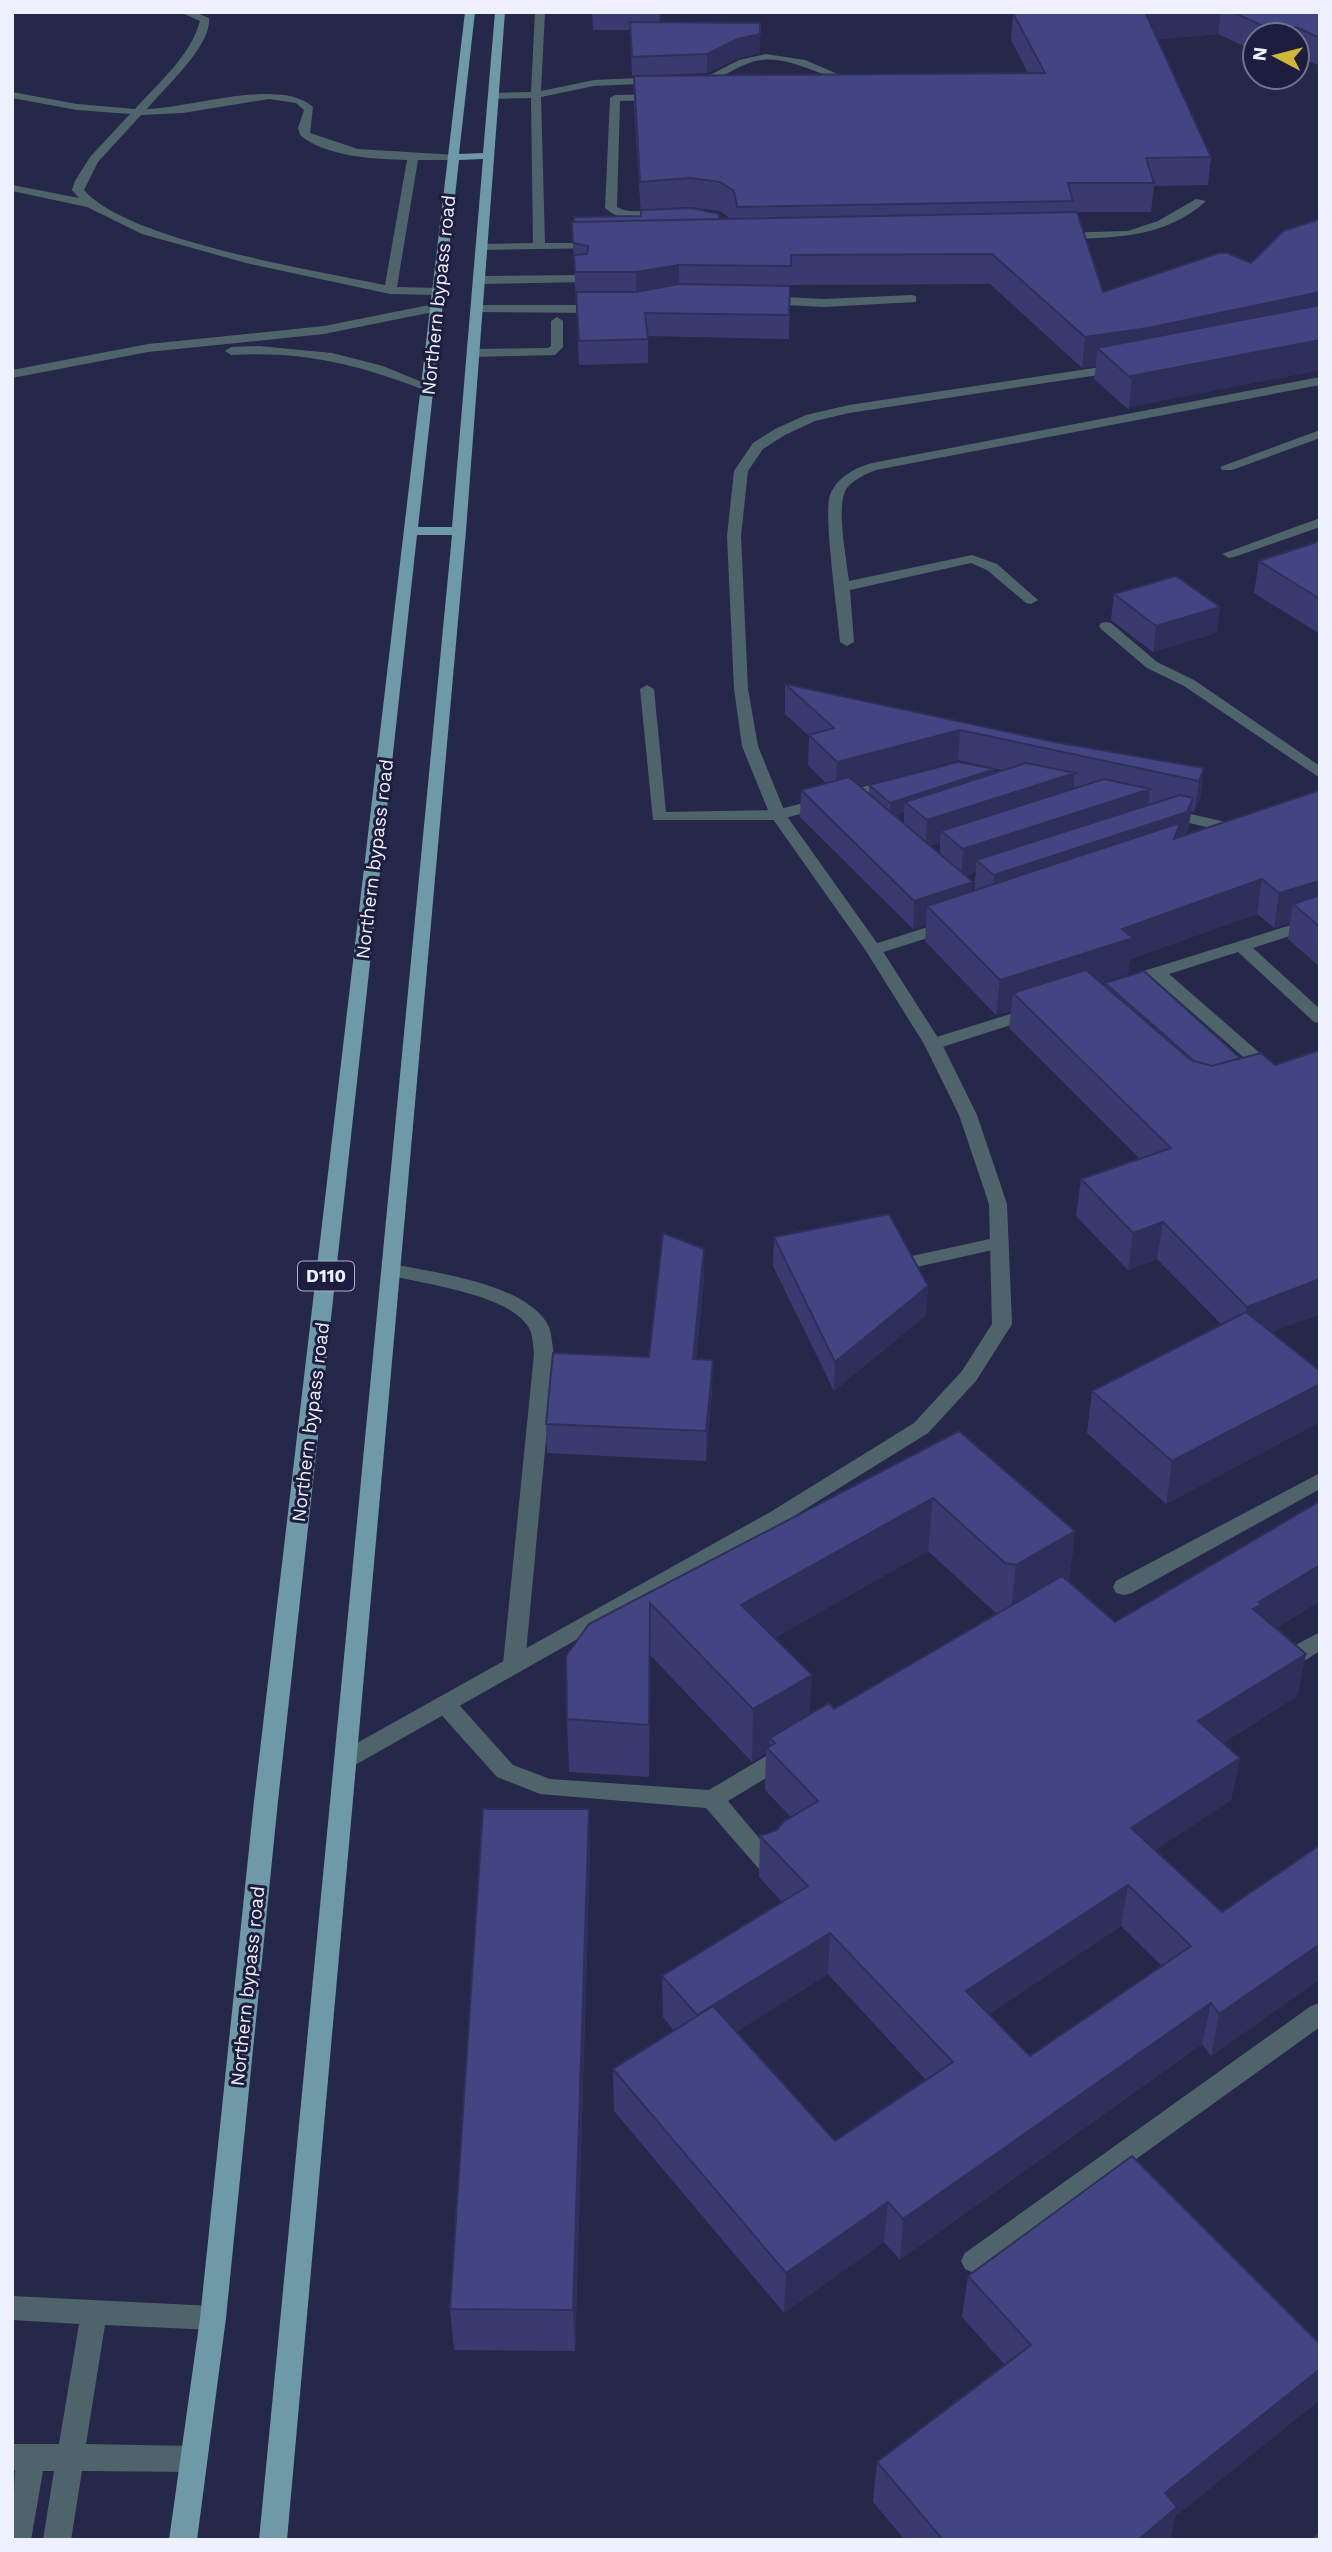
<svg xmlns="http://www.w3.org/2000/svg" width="1332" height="2552" viewBox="0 0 1332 2552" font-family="'Work Sans',sans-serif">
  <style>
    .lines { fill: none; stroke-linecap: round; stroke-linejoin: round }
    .service { fill: #4f636a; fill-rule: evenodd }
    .minor { fill: #4f636a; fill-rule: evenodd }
    .primary { fill: #6e9aa7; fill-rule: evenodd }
    .wall { fill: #393b70; fill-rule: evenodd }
    .shaded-wall { fill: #2e305b }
    .building { fill: #424582; stroke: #2e305b; stroke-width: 2; fill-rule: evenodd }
    .labels { text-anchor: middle; stroke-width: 6; stroke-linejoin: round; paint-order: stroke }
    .shield { fill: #1d1e3f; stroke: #afb1c4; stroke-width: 2 }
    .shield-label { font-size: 18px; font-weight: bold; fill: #eef0fd }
    .street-label { font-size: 19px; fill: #eef0fd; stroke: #1d1e3f }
  </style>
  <rect width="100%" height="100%" fill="#26284a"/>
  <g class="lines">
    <path class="service" d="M 180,12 L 194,12 L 209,18 C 212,46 164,88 147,109 C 191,108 281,77 313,107 L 310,133 L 358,149 L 457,155 L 458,157 L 453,160 L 418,160 L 397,287 L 437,288 L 441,289 L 441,295 L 390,294 L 246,263 L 142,234 L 87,207 L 12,191 L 12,185 L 79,198 L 72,190 L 75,181 L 90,157 L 130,114 L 77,110 L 12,98 L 12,92 L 77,104 L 135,109 C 159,82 190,57 200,21 ZM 269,99 L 296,103 L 304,110 L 298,128 L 300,135 C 326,157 374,159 407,160 L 385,285 C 314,270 128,241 84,190 L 98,162 L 141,115 L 183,113 Z
      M 535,12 L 545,12 L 541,91 L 594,80 L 660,77 L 665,80 L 660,83 L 594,86 L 541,97 L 545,243 L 598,243 L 604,246 L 602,248 L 482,250 L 476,247 L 482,244 L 533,243 L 531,98 L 494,99 L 489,96 L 494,93 L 531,92 Z
      M 766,54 L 805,60 L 840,75 L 835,78 C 808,70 778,52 749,63 C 731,70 717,81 697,83 L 692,80 L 712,74 L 739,60 Z
      M 615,95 L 661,94 L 666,97 L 661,100 L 620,101 L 617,207 C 634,217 656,205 671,215 L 669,217 C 649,221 621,223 605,208 L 610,98 Z
      M 1196,199 L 1206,201 C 1165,239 1110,238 1058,239 L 1052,236 L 1058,233 L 1128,231 L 1158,221 Z
      M 582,275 L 586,276 L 586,282 L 479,284 L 473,280 L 479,276 Z
      M 912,295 L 916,296 L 916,302 L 824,307 L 766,304 L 760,300 L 766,296 L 824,299 Z
      M 434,304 L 438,305 L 438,311 L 324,334 L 148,352 L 12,378 L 12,370 L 148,344 L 324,326 Z
      M 477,305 L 601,305 L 607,309 L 601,313 L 473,312 L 471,309 Z
      M 557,317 L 563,321 L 563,347 L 555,355 L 474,357 L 468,353 L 474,349 L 548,348 L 551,346 L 551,321 Z
      M 259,346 L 332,353 L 383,366 L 434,387 L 428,391 L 424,390 C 357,364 303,351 231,355 L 225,351 L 231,347 Z
      M 1320,377 L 1320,385 L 876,470 C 866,474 854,479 847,488 C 835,505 847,560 849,581 L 972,555 L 997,564 L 1038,600 L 1031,604 L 1026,603 L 987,570 L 971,563 L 850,590 L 854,642 L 847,646 L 840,642 C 838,615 823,514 830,495 C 837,477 855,468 872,463 Z
      M 1320,430 L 1320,438 L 1232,470 L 1222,470 L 1220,467 Z
      M 1320,518 L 1320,527 L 1234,557 L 1229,558 L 1222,554 Z
      M 1106,622 L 1111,623 L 1157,662 L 1194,680 L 1320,766 L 1320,778 L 1184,686 L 1147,668 L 1101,629 L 1099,626 L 1101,623 Z
      M 647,685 L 654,689 L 666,812 L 777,810 L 892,779 L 900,784 L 898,787 L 778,820 L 653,820 L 640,689 Z
      M 1164,808 L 1248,827 L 1250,830 L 1242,835 L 1158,816 L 1156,813 Z
      M 1320,916 L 1320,926 L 1253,948 L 1320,1009 L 1320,1023 L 1314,1022 L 1238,952 L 1169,974 L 1277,1068 L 1280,1072 L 1277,1076 L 1265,1076 L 1154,979 L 1124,988 L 1115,983 L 1118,979 Z
      M 950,920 L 958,925 L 956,929 L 874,955 L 866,950 L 868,946 Z
      M 1036,1006 L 1042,1007 L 1045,1011 L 1042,1015 L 939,1048 L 927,1048 L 924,1044 L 927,1040 Z
      M 999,1237 L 1006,1239 L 1009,1243 L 1006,1247 L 912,1268 L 905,1266 L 902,1262 L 905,1258 L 912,1256 Z
      M 391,1264 C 433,1272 529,1284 549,1327 C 552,1335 552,1345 554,1354 L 525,1664 L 522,1670 L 514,1672 L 506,1670 L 503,1664 L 534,1354 C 533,1346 533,1335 529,1328 C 509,1293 420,1284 384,1274 L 381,1270 L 384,1266 Z
      M 1320,1473 L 1320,1489 L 1132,1593 L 1124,1595 L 1116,1593 L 1113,1587 L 1116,1581 Z
      M 1320,1632 L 1320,1651 C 1307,1658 1293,1672 1277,1667 L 1274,1661 L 1277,1655 Z
      M 445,1695 L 453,1698 L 513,1765 L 550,1779 L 709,1790 L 778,1749 L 786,1746 L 794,1749 L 797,1755 L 794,1761 L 728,1801 L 779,1862 L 775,1869 L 767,1871 L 759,1869 L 706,1808 L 540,1794 L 497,1777 L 437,1710 L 434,1704 L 437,1698 Z
      M 1320,2003 L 1320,2027 L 983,2269 L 974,2273 L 965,2269 L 961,2261 L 965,2253 L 1311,2006 Z
      M 12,2296 L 213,2306 L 223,2309 L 226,2318 L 223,2327 L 213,2330 L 105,2325 L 86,2444 L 193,2446 L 203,2450 L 207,2459 L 203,2468 L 193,2472 L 82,2471 L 71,2540 L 43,2540 L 54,2471 L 43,2471 L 31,2540 L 12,2540 L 15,2470 L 12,2470 L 12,2444 L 59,2444 L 79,2324 L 12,2320 Z"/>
    <path class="minor" d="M 1121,364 L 1127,368 L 1125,371 L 849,413 L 815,421 L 785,435 L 763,449 L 748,471 L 741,536 L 748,689 L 758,746 L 786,815 L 882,950 L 942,1044 L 977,1115 L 1007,1204 L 1012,1324 L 976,1381 L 928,1433 L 786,1521 L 355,1765 L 347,1768 L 339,1765 L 336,1759 L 339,1753 L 772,1511 L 914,1423 L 962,1371 L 992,1324 L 989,1204 L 959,1115 L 924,1044 L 866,951 L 770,815 L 742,746 L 734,689 L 727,536 L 734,471 L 753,443 L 775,429 L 806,415 L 849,405 Z"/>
    <path class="primary" d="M 465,12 L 475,12 L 459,154 L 483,153 L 495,12 L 505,12 L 466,531 L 287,2540 L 259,2540 L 452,535 L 417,535 L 278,1801 L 226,2318 L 197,2540 L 169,2540 L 200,2318 L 254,1801 ZM 483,159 L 452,527 L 418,527 L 459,160 Z"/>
  </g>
  <path class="wall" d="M 592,12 L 661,12 L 660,23 L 760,34 L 760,53 L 738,58 L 707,73 L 632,76 L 630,30 L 593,30 Z
    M 1042,12 L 1320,12 L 1320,66 L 1297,56 L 1297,35 L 1255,35 L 1255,51 L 1218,34 L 1158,39 L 1211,157 L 1208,185 L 1154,186 L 1151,212 L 1077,212 L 1103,292 L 1251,263 L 1320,219 L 1320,370 L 1129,407 L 1129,410 L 1094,379 L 1096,366 L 1082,368 L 990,284 L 790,285 L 789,339 L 648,336 L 648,363 L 579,365 L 572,222 L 641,216 L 634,103 L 634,76 L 1028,73 L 1011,40 L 1013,13 ZM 689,207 L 720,211 L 731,219 L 719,219 L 659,209 Z
    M 1320,541 L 1320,634 L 1254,593 L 1259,561 Z
    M 1114,594 L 1220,607 L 1216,633 L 1153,652 L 1111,620 Z
    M 785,684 L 1055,742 L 1204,768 L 1200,799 L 1194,812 L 1191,811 L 1189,826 L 1185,836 L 1320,790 L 1320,967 L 1288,939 L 1290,923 L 1274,928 L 1257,914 L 1130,959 L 1128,974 L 1101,982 L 1105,985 L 1105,983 L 1240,1058 L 1320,1314 L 1271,1332 L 1320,1371 L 1320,1422 L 1166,1504 L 1087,1433 L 1092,1391 L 1222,1325 L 1157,1259 L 1128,1270 L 1076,1216 L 1081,1179 L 1140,1159 L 1009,1028 L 1011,1011 L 996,1015 L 925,941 L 926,924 L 913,929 L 800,817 L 801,790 L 826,783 L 808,765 L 809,736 L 785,714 ZM 958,760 L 1002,770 L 995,773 L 869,785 L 869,794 L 860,786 ZM 904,812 L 904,823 L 894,816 ZM 940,842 L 940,854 L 930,846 ZM 976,872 L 974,888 L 976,890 L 972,891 L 965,876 Z
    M 774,1237 L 928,1286 L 926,1315 L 834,1391 L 773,1266 Z
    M 704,1278 L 696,1360 L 712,1390 L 706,1461 L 547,1453 L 546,1424 L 649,1357 Z
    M 959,1431 L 1075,1531 L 1069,1582 L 1115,1622 L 1320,1601 L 1276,1628 L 1306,1654 L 1297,1696 L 1223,1743 L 1240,1758 L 1231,1800 L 1155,1850 L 1222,1912 L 1320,1845 L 1320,1979 L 1211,2056 L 1202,2044 L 900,2260 L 884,2242 L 784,2313 L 614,2111 L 613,2069 L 674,2031 L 663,2017 L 662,1976 L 782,1902 L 759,1877 L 760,1836 L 777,1830 L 791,1817 L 765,1790 L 766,1753 L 752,1762 L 650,1655 L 649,1777 L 569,1772 L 567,1719 L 589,1624 ZM 928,1551 L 997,1614 L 834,1709 L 810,1714 L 774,1638 ZM 1121,1926 L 1162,1966 L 1030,2056 L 989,2014 ZM 828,1974 L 926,2080 L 835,2141 L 736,2032 Z
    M 590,1851 L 575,2351 L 454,2350 L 450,2309 Z
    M 1132,2156 L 1175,2517 L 1170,2540 L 905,2540 L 873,2502 L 877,2462 L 1005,2365 L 962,2317 L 968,2276 Z"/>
  <path class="shaded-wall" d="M 659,12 L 661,12 L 659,31 Z
    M 1167,12 L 1221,12 L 1218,34 L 1144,41 L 1146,14 Z
    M 1296,27 L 1295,35 L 1275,35 L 1276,32 Z
    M 760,34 L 760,53 L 738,58 L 707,73 L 707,54 L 738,39 Z
    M 679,265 L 679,294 L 636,302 L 636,272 Z
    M 1320,292 L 1319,321 L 1097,348 L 1096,366 L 1082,368 L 1085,337 Z
    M 1320,340 L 1320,370 L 1129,407 L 1132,379 L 1131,376 Z
    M 1220,607 L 1216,633 L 1153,652 L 1156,626 Z
    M 960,730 L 958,760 L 835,792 L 837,762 Z
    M 1204,768 L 1200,799 L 1194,812 L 1199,781 Z
    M 995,769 L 994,784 L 905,802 L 904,812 L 890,817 L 890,803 Z
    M 1075,773 L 1072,800 L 941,831 L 940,842 L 926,847 L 927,820 Z
    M 1150,789 L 1147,817 L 976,860 L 976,872 L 961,877 L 963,849 Z
    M 1193,798 L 1189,826 L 1183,839 L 992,903 L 994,875 Z
    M 1262,879 L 1257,914 L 1130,959 L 1128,974 L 1026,1006 L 1013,993 L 1011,1011 L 996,1015 L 1000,980 L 1122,929 Z
    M 1320,881 L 1320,914 L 1293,904 L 1290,923 L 1274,928 L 1279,893 Z
    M 973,882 L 971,910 L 927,906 L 926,924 L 913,929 L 914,901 Z
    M 1163,1222 L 1157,1259 L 1128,1270 L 1133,1233 Z
    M 704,1249 L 704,1278 L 693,1389 L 693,1359 Z
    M 1320,1279 L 1320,1314 L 1241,1344 L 1247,1307 Z
    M 928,1286 L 926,1315 L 834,1391 L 835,1362 Z
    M 713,1360 L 712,1390 L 706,1461 L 706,1431 Z
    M 1320,1384 L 1320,1422 L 1166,1504 L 1172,1461 Z
    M 933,1498 L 928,1551 L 739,1658 L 741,1605 Z
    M 1075,1531 L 1069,1584 L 1010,1617 L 1016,1565 Z
    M 1320,1565 L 1320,1601 L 1254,1642 L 1253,1609 L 1259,1602 Z
    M 1306,1654 L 1297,1696 L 1191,1763 L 1198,1721 Z
    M 812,1675 L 809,1728 L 775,1743 L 770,1738 L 770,1751 L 767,1748 L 766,1753 L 752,1762 L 753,1709 Z
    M 1240,1758 L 1231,1800 L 1125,1870 L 1131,1828 Z
    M 589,1809 L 590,1851 L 575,2351 L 573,2310 Z
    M 1128,1885 L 1121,1926 L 962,2032 L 966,1991 Z
    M 830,1933 L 828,1974 L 697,2057 L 697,2015 Z
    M 1320,1944 L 1320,1979 L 1211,2056 L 1219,2014 Z
    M 1211,2003 L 1202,2044 L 900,2260 L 903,2219 Z
    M 888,2202 L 884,2242 L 784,2313 L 786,2273 Z
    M 1320,2369 L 1320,2400 L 1175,2517 L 1170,2540 L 1138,2540 L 1165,2493 Z"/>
  <path class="building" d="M 1043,12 L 1167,12 L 1146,14 L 1211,157 L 1146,158 L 1154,183 L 1068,183 L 1073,201 L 737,207 L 734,191 L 720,182 L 690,178 L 640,182 L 634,76 L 1045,73 L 1013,13 Z
    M 1232,12 L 1320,12 L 1320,38 L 1296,27 L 1276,32 Z
    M 630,22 L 760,23 L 760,34 L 738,39 L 707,54 L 632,57 Z
    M 692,208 L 719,214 L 719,219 L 574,222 L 574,217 L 641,216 L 641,210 Z
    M 1077,212 L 1103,292 L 1219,253 L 1227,253 L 1251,263 L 1283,231 L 1320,219 L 1320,292 L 1148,328 L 1085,337 L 992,254 L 791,255 L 791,266 L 679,265 L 636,272 L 575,272 L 574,255 L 587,254 L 588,246 L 573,243 L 572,222 Z
    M 679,284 L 790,286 L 789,315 L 645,313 L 648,339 L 579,341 L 576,292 L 636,292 Z
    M 1320,305 L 1320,340 L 1131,376 L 1132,379 L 1097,348 Z
    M 1320,541 L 1320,599 L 1259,561 Z
    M 1176,576 L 1220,607 L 1156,626 L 1114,594 Z
    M 785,684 L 1055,742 L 1204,768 L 1199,781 L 960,730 L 837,762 L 809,735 L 834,728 Z
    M 958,762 L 995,769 L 890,803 L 869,785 Z
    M 1026,763 L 1075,773 L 927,820 L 905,802 Z
    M 849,777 L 973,882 L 914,901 L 801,790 Z
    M 1104,779 L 1150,789 L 963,849 L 941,831 Z
    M 1320,790 L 1320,881 L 1279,893 L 1262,879 L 1122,929 L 1133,938 L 1000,980 L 927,906 L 1180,823 L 1174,839 Z
    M 1180,795 L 1193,798 L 1187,812 L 994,875 L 976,860 Z
    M 1320,895 L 1320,927 L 1293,904 Z
    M 1086,970 L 1191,1060 L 1212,1066 L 1261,1053 L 1275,1065 L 1320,1050 L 1320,1279 L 1247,1307 L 1163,1222 L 1133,1233 L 1081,1179 L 1171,1148 L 1013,993 Z
    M 1144,971 L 1240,1058 L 1212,1066 L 1194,1061 L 1105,983 Z
    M 889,1214 L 928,1286 L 835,1362 L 774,1237 Z
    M 663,1233 L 704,1249 L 693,1359 L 713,1360 L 706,1431 L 546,1424 L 553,1353 L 649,1357 Z
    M 1246,1312 L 1320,1371 L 1320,1384 L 1172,1461 L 1092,1391 Z
    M 959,1431 L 1075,1531 L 1016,1565 L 1005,1563 L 933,1498 L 741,1605 L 812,1675 L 753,1709 L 650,1603 L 649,1725 L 567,1719 L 566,1656 L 589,1624 Z
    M 1320,1501 L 1320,1565 L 1259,1602 L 1261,1605 L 1253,1609 L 1306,1654 L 1198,1721 L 1240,1758 L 1131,1828 L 1222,1912 L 1320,1845 L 1320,1944 L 1219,2014 L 1211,2003 L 903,2219 L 888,2202 L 786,2273 L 613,2069 L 713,2006 L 835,2141 L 953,2062 L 830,1933 L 697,2015 L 662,1976 L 808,1886 L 760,1836 L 777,1830 L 783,1822 L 818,1801 L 767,1748 L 775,1743 L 770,1738 L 829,1703 L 834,1709 L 1062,1576 L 1115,1622 ZM 1128,1885 L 1191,1946 L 1030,2056 L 966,1991 Z
    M 483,1809 L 589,1809 L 573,2310 L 450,2309 Z
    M 1132,2156 L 1320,2344 L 1320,2369 L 1165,2493 L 1177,2507 L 1138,2540 L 943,2540 L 877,2462 L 1031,2345 L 968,2276 Z
    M 1320,2532 L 1320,2540 L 1311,2540 Z"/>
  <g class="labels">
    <rect class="shield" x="298" y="1261.5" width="56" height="29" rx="5"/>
    <g class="shield-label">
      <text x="326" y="1282">D110</text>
    </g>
    <g class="street-label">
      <text transform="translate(438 295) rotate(-84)" y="7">Northern bypass road</text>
      <text transform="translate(374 859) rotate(-83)" y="7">Northern bypass road</text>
      <text transform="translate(310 1422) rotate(-83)" y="7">Northern bypass road</text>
      <text transform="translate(247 1986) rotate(-84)" y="7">Northern bypass road</text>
    </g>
  </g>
  <rect width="1332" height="2552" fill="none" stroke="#eef0fd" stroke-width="28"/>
  <g transform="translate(1276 56) rotate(277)"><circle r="33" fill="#1d1e3f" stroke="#71728b" stroke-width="2"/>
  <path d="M0-5L12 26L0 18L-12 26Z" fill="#cfb837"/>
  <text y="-10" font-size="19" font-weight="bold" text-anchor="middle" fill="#eef0fd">N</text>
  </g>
</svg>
